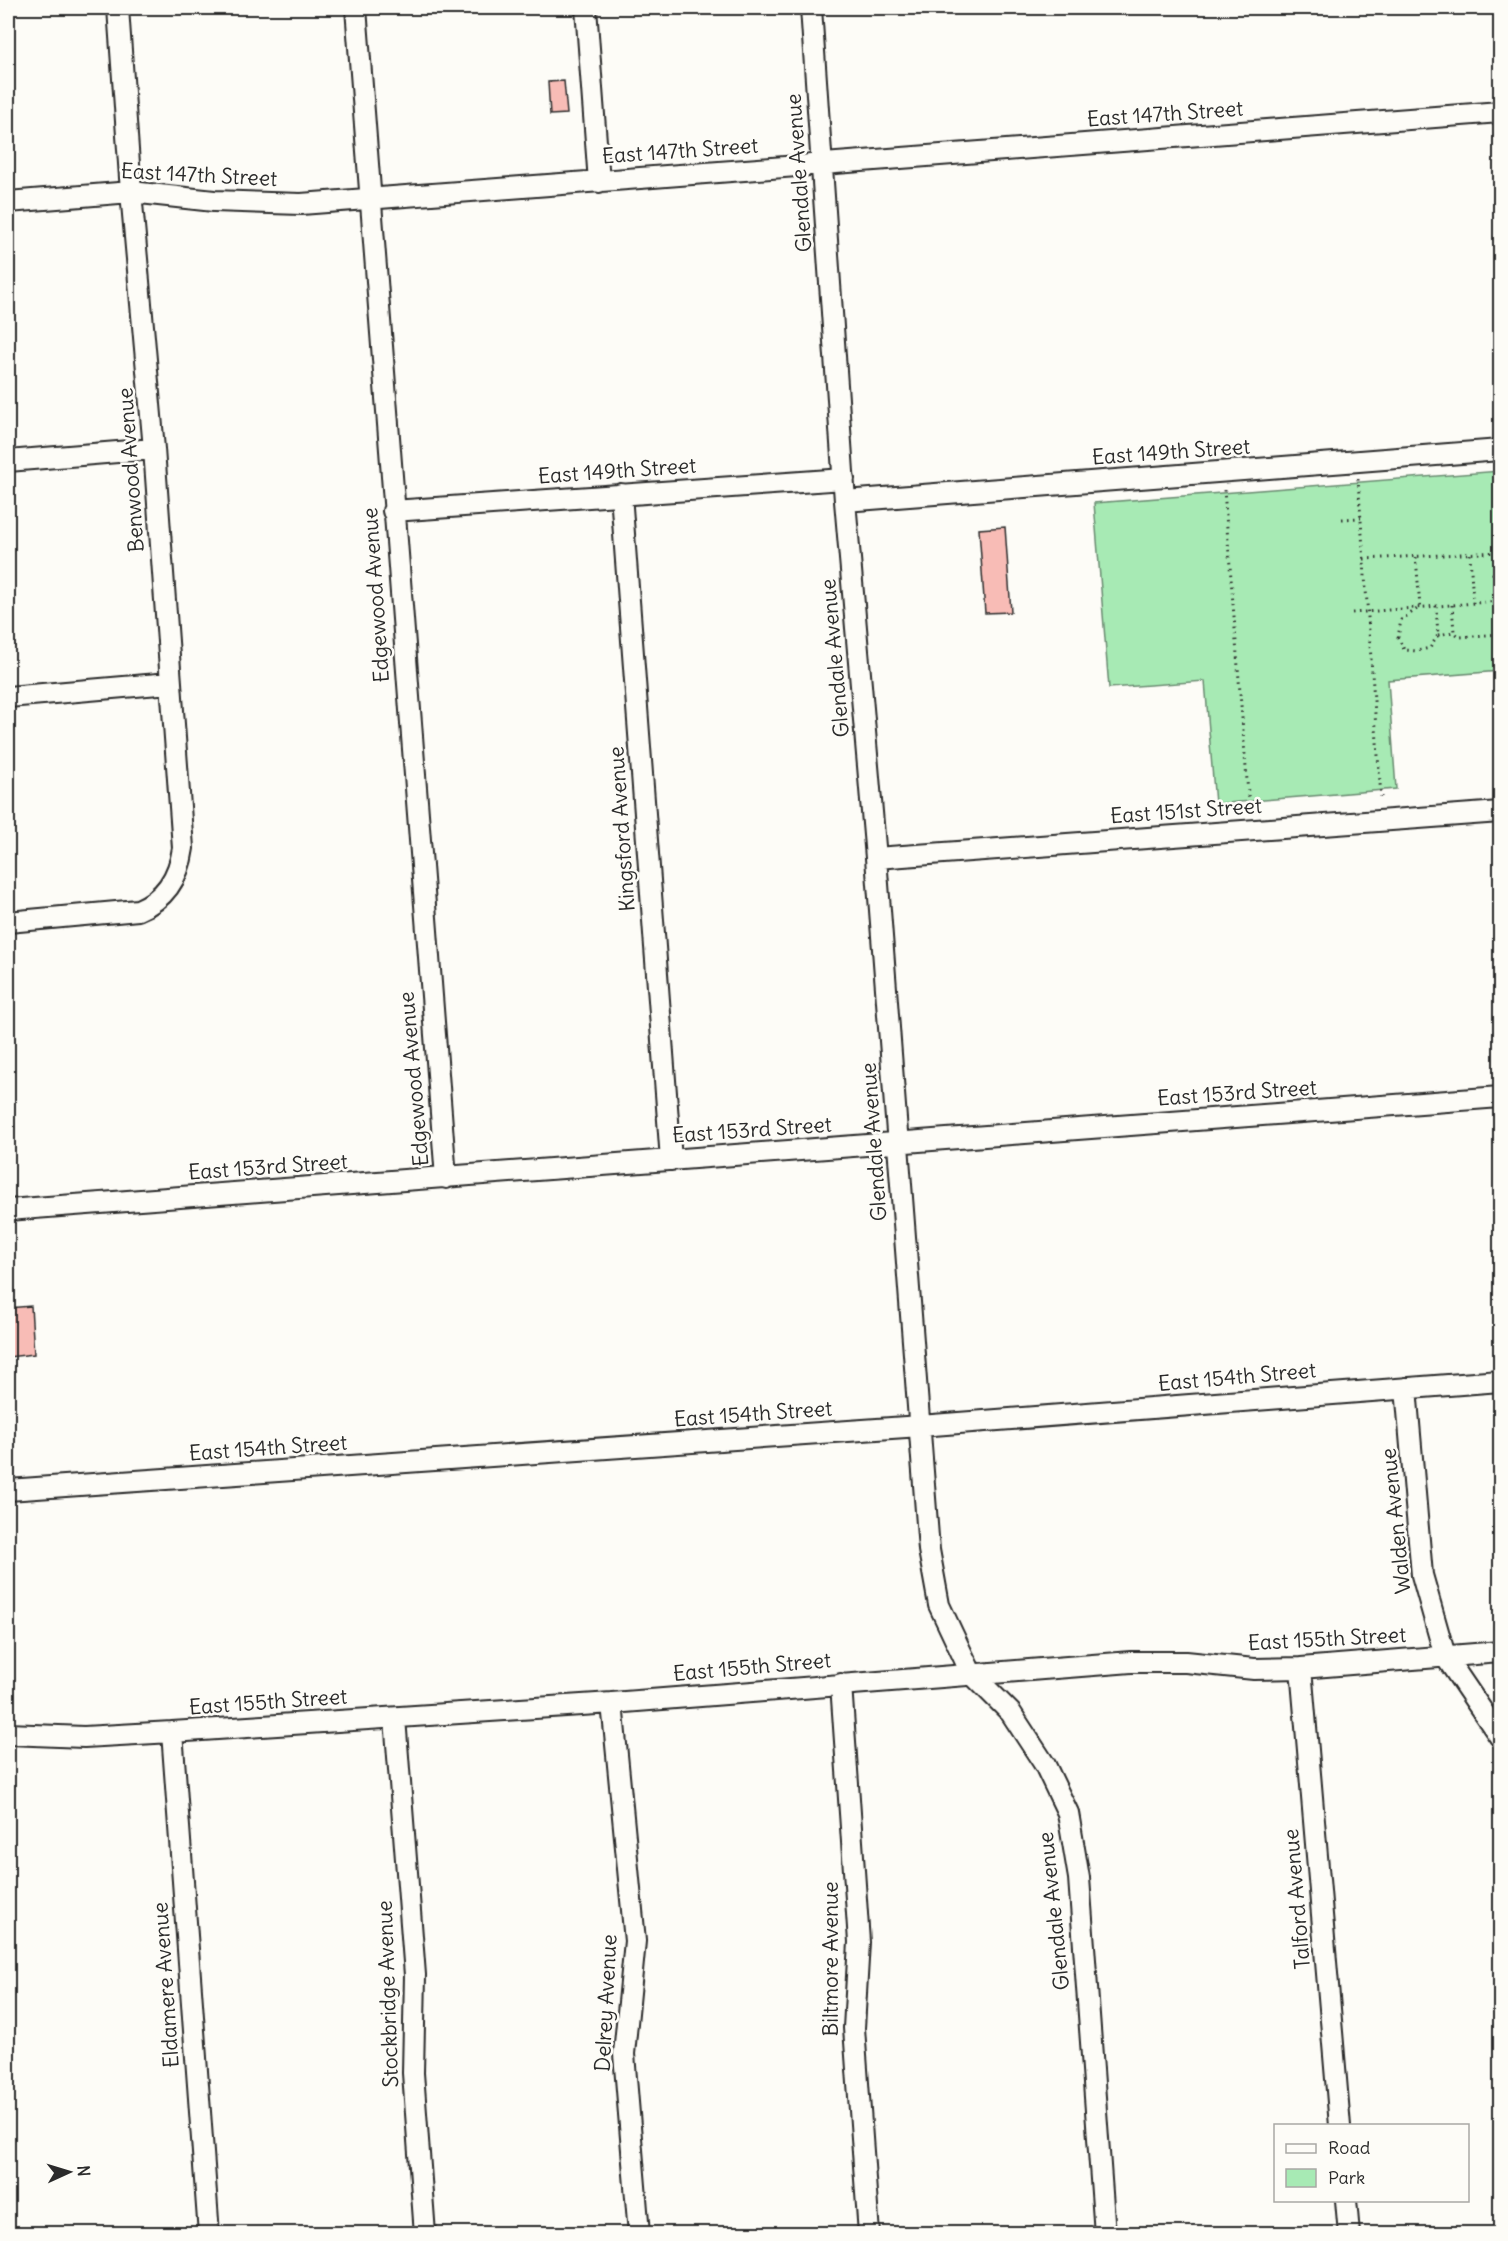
<svg xmlns="http://www.w3.org/2000/svg" width="1508" height="2241" viewBox="0 0 1508 2241" font-family="Delius,sans-serif">
  <style>
    .green { fill: #a7eab4; stroke: #698a70; stroke-width: 1.5 }
    .building { fill: #f8bcb6; stroke: #2b2b2b; stroke-width: 1.5 }
    .lines { fill: none; stroke-linecap: round; stroke-linejoin: round }
    .minor-casing { stroke: #2b2b2b; stroke-width: 24 }
    .path { stroke: #2b2b2b; stroke-width: 3; stroke-dasharray: 1.5 4.5; stroke-linecap: butt }
    .minor { stroke: #fdfcf7; stroke-width: 20 }
    .labels { text-anchor: middle; stroke-width: 5; stroke-linejoin: round; paint-order: stroke }
    .street-label { font-size: 21px; fill: #2b2b2b; stroke: #fdfcf7 }
  </style>
  <rect width="100%" height="100%" fill="#fdfcf7"/>
  <filter id="ink" filterUnits="userSpaceOnUse"><feTurbulence type="fractalNoise" baseFrequency=".0167" numOctaves="2"/><feDisplacementMap in="SourceGraphic" scale="12" xChannelSelector="R" yChannelSelector="G"/><feConvolveMatrix kernelMatrix="1 2 1 2 8 2 1 2 1" color-interpolation-filters="sRGB"/></filter>
  <g filter="url(#ink)">
    <path class="green" d="M 1500,471 L 1500,671 L 1388,680 L 1396,789 L 1215,804 L 1205,681 L 1109,688 L 1094,503 Z"/>
    <path class="building" d="M 564,81 L 567,114 L 550,115 L 548,82 Z
      M 1005,527 L 1011,612 L 985,613 L 979,529 Z
      M 31,1306 L 34,1354 L 8,1357 L 8,1308 Z"/>
    <g class="lines">
      <g class="minor-casing">
        <path id="minor" d="M 356,8 L 446,1178
          M 586,8 L 599,182
          M 811,8 L 845,501 L 876,858 L 929,1550 L 939,1605 L 971,1673 L 1011,1713 L 1045,1765 L 1068,1813 L 1079,1878 L 1105,2234
          M 8,202 L 131,192 L 214,201 L 301,204 L 1500,112
          M 8,461 L 154,449
          M 621,494 L 671,1160
          M 845,501 L 1500,450
          M 393,511 L 844,479
          M 8,697 L 170,683
          M 876,858 L 1500,812
          M 8,922 L 138,910 C 165,899 179,877 183,848 L 154,449 L 131,192 L 118,8
          M 8,1210 L 1500,1097
          M 1406,1388 L 1422,1575 L 1445,1656 L 1500,1737
          M 8,1490 L 920,1426 L 1500,1381
          M 1301,1668 L 1340,2126
          M 841,1684 L 859,1942 L 854,2028 L 869,2234
          M 612,1703 L 635,1941 L 624,2054 L 639,2234
          M 395,1718 L 415,1975 L 413,2073 L 425,2234
          M 172,1732 L 209,2234
          M 8,1734 L 84,1737 L 172,1732 L 612,1703 L 1131,1662 L 1186,1662 L 1254,1669 L 1301,1668 L 1500,1652
          M 1346,2200 L 1349,2234"/>
      </g>
      <path class="path" d="M 1358,479 L 1381,797
        M 1224,490 L 1249,806
        M 1342,519 L 1361,518
        M 1470,554 L 1473,603
        M 1500,556 L 1493,574 L 1500,592
        M 1416,557 L 1420,607 L 1401,620 L 1398,637 L 1404,650 L 1417,651 L 1430,648 L 1438,635 L 1436,606
        M 1364,559 L 1500,552
        M 1452,605 L 1454,632 L 1460,637 L 1500,634
        M 1352,613 L 1500,601
        M 1438,635 L 1454,632"/>
      <use href="#minor" class="minor"/>
    </g>
  </g>
  <g class="labels">
    <g class="street-label">
      <text transform="translate(1165 114) rotate(-4)" y="7">East 147th Street</text>
      <text transform="translate(680 151) rotate(-4)" y="7">East 147th Street</text>
      <text transform="translate(799 173) rotate(-94)" y="7">Glendale Avenue</text>
      <text transform="translate(199 175) rotate(3)" y="7">East 147th Street</text>
      <text transform="translate(1171 452) rotate(-4)" y="7">East 149th Street</text>
      <text transform="translate(131 470) rotate(-94)" y="7">Benwood Avenue</text>
      <text transform="translate(617 471) rotate(-4)" y="7">East 149th Street</text>
      <text transform="translate(376 595) rotate(-94)" y="7">Edgewood Avenue</text>
      <text transform="translate(835 658) rotate(-95)" y="7">Glendale Avenue</text>
      <text transform="translate(1186 811) rotate(-4)" y="7">East 151st Street</text>
      <text transform="translate(622 829) rotate(-94)" y="7">Kingsford Avenue</text>
      <text transform="translate(414 1079) rotate(-95)" y="7">Edgewood Avenue</text>
      <text transform="translate(1237 1093) rotate(-4)" y="7">East 153rd Street</text>
      <text transform="translate(752 1130) rotate(-4)" y="7">East 153rd Street</text>
      <text transform="translate(874 1142) rotate(-94)" y="7">Glendale Avenue</text>
      <text transform="translate(268 1167) rotate(-4)" y="7">East 153rd Street</text>
      <text transform="translate(1237 1377) rotate(-5)" y="7">East 154th Street</text>
      <text transform="translate(753 1414) rotate(-4)" y="7">East 154th Street</text>
      <text transform="translate(268 1448) rotate(-4)" y="7">East 154th Street</text>
      <text transform="translate(1396 1521) rotate(-96)" y="7">Walden Avenue</text>
      <text transform="translate(1327 1639) rotate(-3)" y="7">East 155th Street</text>
      <text transform="translate(752 1667) rotate(-5)" y="7">East 155th Street</text>
      <text transform="translate(268 1702) rotate(-4)" y="7">East 155th Street</text>
      <text transform="translate(1297 1899) rotate(-95)" y="7">Talford Avenue</text>
      <text transform="translate(1054 1911) rotate(-96)" y="7">Glendale Avenue</text>
      <text transform="translate(831 1959) rotate(-90)" y="7">Biltmore Avenue</text>
      <text transform="translate(166 1985) rotate(-94)" y="7">Eldamere Avenue</text>
      <text transform="translate(388 1994) rotate(-92)" y="7">Stockbridge Avenue</text>
      <text transform="translate(606 2003) rotate(-87)" y="7">Delrey Avenue</text>
    </g>
  </g>
  <rect width="1508" height="2241" fill="none" stroke="#fdfcf7" stroke-width="30"/>
  <rect x="15" y="15" width="1478" height="2211" fill="none" stroke="#2b2b2b" stroke-width="2" filter="url(#ink)"/>
  <rect x="1274" y="2124" width="195" height="78" fill="#fdfcf7" stroke="#a9a8a5" stroke-width="1.5"/>
  <rect x="1286" y="2144" width="30" height="9" fill="#fdfcf7" stroke="#a9a8a5" stroke-width="1.5"/>
  <text x="1328" y="2154" font-size="18" fill="#2b2b2b">Road</text>
  <rect x="1286" y="2169" width="30" height="18" fill="#a7eab4" stroke="#a9a8a5" stroke-width="1.5"/>
  <text x="1328" y="2184" font-size="18" fill="#2b2b2b">Park</text>
  <g transform="translate(69 2172) rotate(86)" stroke="#fdfcf7" stroke-width="4.5" paint-order="stroke">
  <path d="M0-4.5L10 22L0 15L-10 22Z" fill="#2b2b2b"/>
  <text y="-9" font-size="16" font-weight="bold" text-anchor="middle" fill="#2b2b2b">N</text>
  </g>
</svg>
